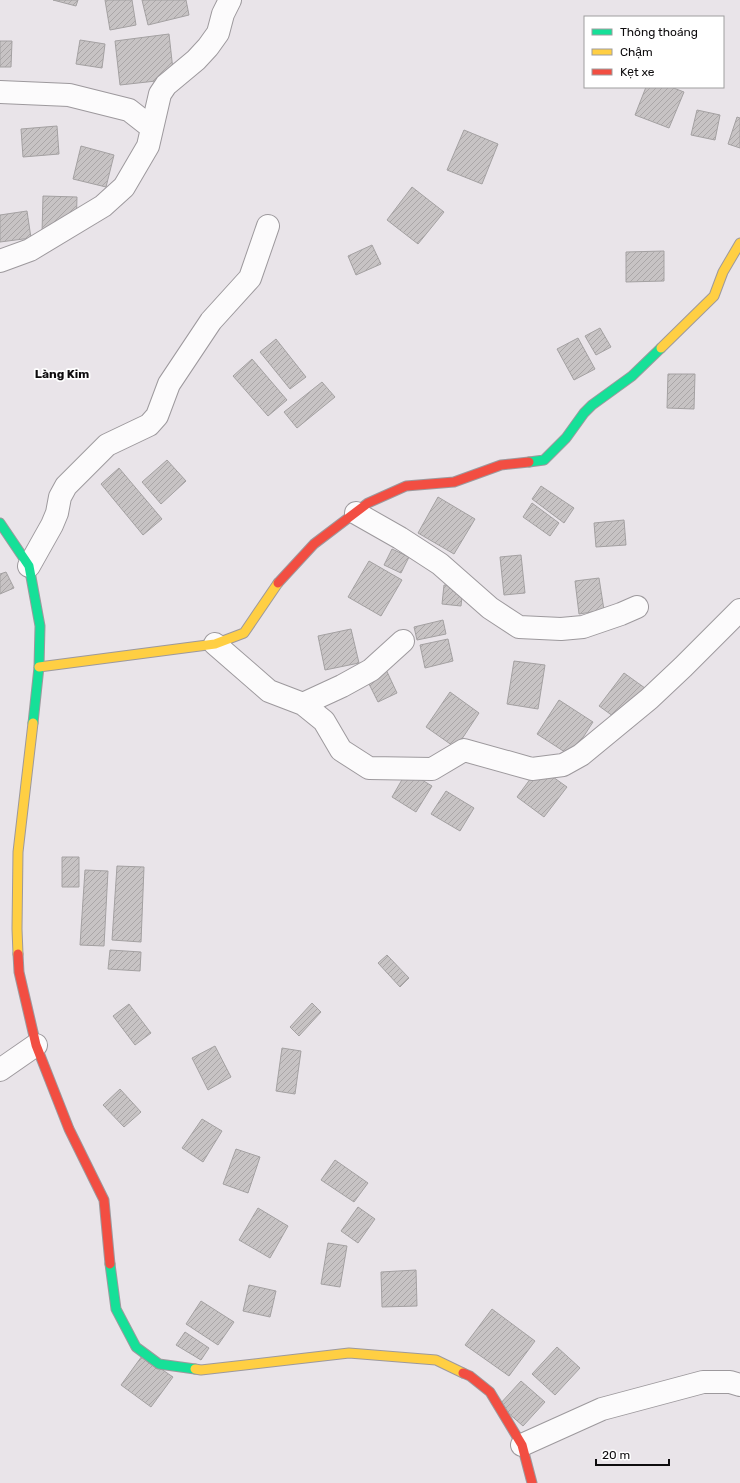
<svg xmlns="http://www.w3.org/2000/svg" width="740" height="1483" viewBox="0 0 740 1483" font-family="Rubik,sans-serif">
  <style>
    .building { fill: url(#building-hatch); stroke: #a4a1a2 }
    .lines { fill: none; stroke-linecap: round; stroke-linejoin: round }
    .street-casing { stroke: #9d999d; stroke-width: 24 }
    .fast-casing { stroke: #9d999d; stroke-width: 11 }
    .slow-casing { stroke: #9d999d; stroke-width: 11 }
    .jam-casing { stroke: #9d999d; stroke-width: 11 }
    .street { stroke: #fcfbfc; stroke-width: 22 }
    .fast { stroke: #16e098; stroke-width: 9 }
    .slow { stroke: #ffcf43; stroke-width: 9 }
    .jam { stroke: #f24e42; stroke-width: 9 }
    .labels { text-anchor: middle; stroke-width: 3.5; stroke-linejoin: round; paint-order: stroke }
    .quarter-label { font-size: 12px; font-weight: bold; fill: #0e0c0e; stroke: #fff }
  </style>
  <defs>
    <pattern id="building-hatch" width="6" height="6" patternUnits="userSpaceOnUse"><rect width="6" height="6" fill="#c7c3c4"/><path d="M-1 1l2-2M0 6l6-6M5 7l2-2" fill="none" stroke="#aaa6a7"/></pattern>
  </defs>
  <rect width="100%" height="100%" fill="#e9e4e9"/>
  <path class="building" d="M 53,0 L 78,0 L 76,6 Z
    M 105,0 L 132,0 L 136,25 L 110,30 Z
    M 142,0 L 186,0 L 189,15 L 148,25 Z
    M 169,34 L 174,79 L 120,85 L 115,41 Z
    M 80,40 L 105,44 L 102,68 L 76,64 Z
    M 0,41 L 12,41 L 11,67 L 0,67 Z
    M 646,87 L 671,87 L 684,92 L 669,128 L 635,115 Z
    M 697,110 L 720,115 L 715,140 L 691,135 Z
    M 737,117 L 740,118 L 740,148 L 728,144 Z
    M 57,126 L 59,154 L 23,157 L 21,129 Z
    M 464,130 L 498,144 L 482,184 L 447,170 Z
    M 81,146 L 114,155 L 106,187 L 73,179 Z
    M 412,187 L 444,212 L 418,244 L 387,220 Z
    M 43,196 L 77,197 L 76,233 L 42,233 Z
    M 27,211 L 31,238 L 0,242 L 0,215 Z
    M 372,245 L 381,264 L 356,275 L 348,256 Z
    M 664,251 L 664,281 L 626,282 L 626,252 Z
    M 600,328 L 611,347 L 596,355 L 585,336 Z
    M 578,338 L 595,369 L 574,380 L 557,349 Z
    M 276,339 L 306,377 L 290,389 L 260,352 Z
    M 252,359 L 287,400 L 268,416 L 233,376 Z
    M 668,374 L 695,374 L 694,409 L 667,408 Z
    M 322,382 L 335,397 L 297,428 L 284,412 Z
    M 167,460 L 186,481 L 161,504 L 142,482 Z
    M 119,468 L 162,519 L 143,535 L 101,484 Z
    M 541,486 L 574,508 L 564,523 L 532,499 Z
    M 438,497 L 475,519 L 454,554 L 418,533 Z
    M 532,503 L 559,523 L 550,536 L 523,517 Z
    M 624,520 L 626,545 L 596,547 L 594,523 Z
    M 392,549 L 409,557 L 401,573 L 384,565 Z
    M 521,555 L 525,593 L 504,595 L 500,557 Z
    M 369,561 L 402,580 L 381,616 L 348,597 Z
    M 6,572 L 14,588 L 0,594 L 0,574 Z
    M 599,578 L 604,610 L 579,614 L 575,581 Z
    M 444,585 L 463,587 L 461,606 L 442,604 Z
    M 443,620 L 446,634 L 417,640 L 414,627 Z
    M 351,629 L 359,663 L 325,670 L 318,636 Z
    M 448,639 L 453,661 L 425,668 L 420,645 Z
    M 382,661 L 397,693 L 378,702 L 362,670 Z
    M 514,661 L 545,665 L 538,709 L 507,704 Z
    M 624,673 L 656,696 L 631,729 L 599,706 Z
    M 450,692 L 479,713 L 456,748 L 426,727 Z
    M 559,700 L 593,722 L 571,756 L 537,734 Z
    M 539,767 L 567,787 L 544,817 L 517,797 Z
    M 407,771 L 432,786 L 416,812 L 392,797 Z
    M 446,791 L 474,808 L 460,831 L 431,814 Z
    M 62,857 L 79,857 L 79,887 L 62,887 Z
    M 117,866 L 144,867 L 141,942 L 112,940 Z
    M 85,870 L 108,871 L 104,946 L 80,945 Z
    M 110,950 L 141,952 L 140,971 L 108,969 Z
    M 387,955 L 409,978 L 400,987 L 378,963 Z
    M 312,1003 L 321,1012 L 299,1036 L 290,1027 Z
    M 129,1004 L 151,1033 L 135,1045 L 113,1016 Z
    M 215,1046 L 231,1077 L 208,1090 L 192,1058 Z
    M 282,1048 L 301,1051 L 295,1094 L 276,1091 Z
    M 120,1089 L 141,1112 L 124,1127 L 103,1105 Z
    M 202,1119 L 222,1131 L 203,1162 L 182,1148 Z
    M 236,1149 L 260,1157 L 248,1193 L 223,1184 Z
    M 335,1160 L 368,1183 L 354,1202 L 321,1180 Z
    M 358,1207 L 375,1219 L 358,1243 L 341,1231 Z
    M 258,1208 L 288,1226 L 270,1258 L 239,1240 Z
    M 328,1243 L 347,1246 L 340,1287 L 321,1284 Z
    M 416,1270 L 417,1306 L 382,1307 L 381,1272 Z
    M 249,1285 L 276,1291 L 270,1317 L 243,1311 Z
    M 201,1301 L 234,1322 L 218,1345 L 186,1324 Z
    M 492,1309 L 535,1341 L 509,1376 L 465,1345 Z
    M 185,1332 L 209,1348 L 201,1360 L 176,1345 Z
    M 557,1347 L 580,1368 L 555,1395 L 532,1374 Z
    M 142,1356 L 173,1377 L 151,1407 L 121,1385 Z
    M 521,1381 L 545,1402 L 523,1426 L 499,1405 Z"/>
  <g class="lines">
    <g class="street-casing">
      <path id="street" d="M 0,92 L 69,95 L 129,110 L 152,128
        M 0,261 L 30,250 L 103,206 L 124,187 L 148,146 L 160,94 L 166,85 L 196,60 L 208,47 L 218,33 L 223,14 L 230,0
        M 356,513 L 400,538 L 440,564 L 490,608 L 519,627 L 561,629 L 583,627 L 621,614 L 637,607
        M 29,566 L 52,525 L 57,513 L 60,497 L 66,486 L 107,445 L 149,425 L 157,416 L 169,384 L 211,321 L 250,278 L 268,226
        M 215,644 L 269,691 L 303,704 L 324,721 L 341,750 L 369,768 L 432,769 L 464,750 L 532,769 L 563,765 L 581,755 L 649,699 L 683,667 L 740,610
        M 303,704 L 342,686 L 371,670 L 403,641
        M 0,1070 L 36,1045
        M 522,1445 L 602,1409 L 703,1382 L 730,1382 L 740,1385"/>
    </g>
    <g class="fast-casing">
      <path id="fast" d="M 529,462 L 544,460 L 566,438 L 584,413 L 592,405 L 632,376 L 661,348
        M 0,523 L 29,566 L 40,626 L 39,667 L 33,723
        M 110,1264 L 116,1309 L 136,1347 L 159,1364 L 195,1369"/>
    </g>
    <g class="slow-casing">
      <path id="slow" d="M 661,348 L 714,296 L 723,272 L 740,243
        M 39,667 L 215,644 L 244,633 L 278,583
        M 18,954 L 17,929 L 18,852 L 33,723
        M 195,1369 L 201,1370 L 349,1353 L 436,1360 L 463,1373"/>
    </g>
    <g class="jam-casing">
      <path id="jam" d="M 278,583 L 314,544 L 368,503 L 406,486 L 454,482 L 501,465 L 529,462
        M 18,954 L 19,972 L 36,1045 L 69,1129 L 104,1200 L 110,1264
        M 463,1373 L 470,1376 L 490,1392 L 522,1445 L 532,1483"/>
    </g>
    <use href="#street" class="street"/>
    <use href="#fast" class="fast"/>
    <use href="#slow" class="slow"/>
    <use href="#jam" class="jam"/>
  </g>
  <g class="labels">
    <g class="quarter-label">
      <text x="62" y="378">Làng Kim</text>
    </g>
  </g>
  <rect x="584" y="16" width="140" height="72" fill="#ffffff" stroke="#9f9e9f"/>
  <rect x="592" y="29" width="20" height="6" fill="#16e098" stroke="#9f9e9f"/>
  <text x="620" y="36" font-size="12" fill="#0e0c0e">Thông thoáng</text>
  <rect x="592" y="49" width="20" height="6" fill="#ffcf43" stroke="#9f9e9f"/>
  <text x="620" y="56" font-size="12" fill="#0e0c0e">Chậm</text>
  <rect x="592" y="69" width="20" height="6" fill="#f24e42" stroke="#9f9e9f"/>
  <text x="620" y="76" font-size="12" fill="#0e0c0e">Kẹt xe</text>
  <path d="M596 1459v6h73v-6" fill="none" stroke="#0e0c0e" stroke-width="2"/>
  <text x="602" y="1459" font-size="12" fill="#0e0c0e" stroke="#ffffff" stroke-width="3" paint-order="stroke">20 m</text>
</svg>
